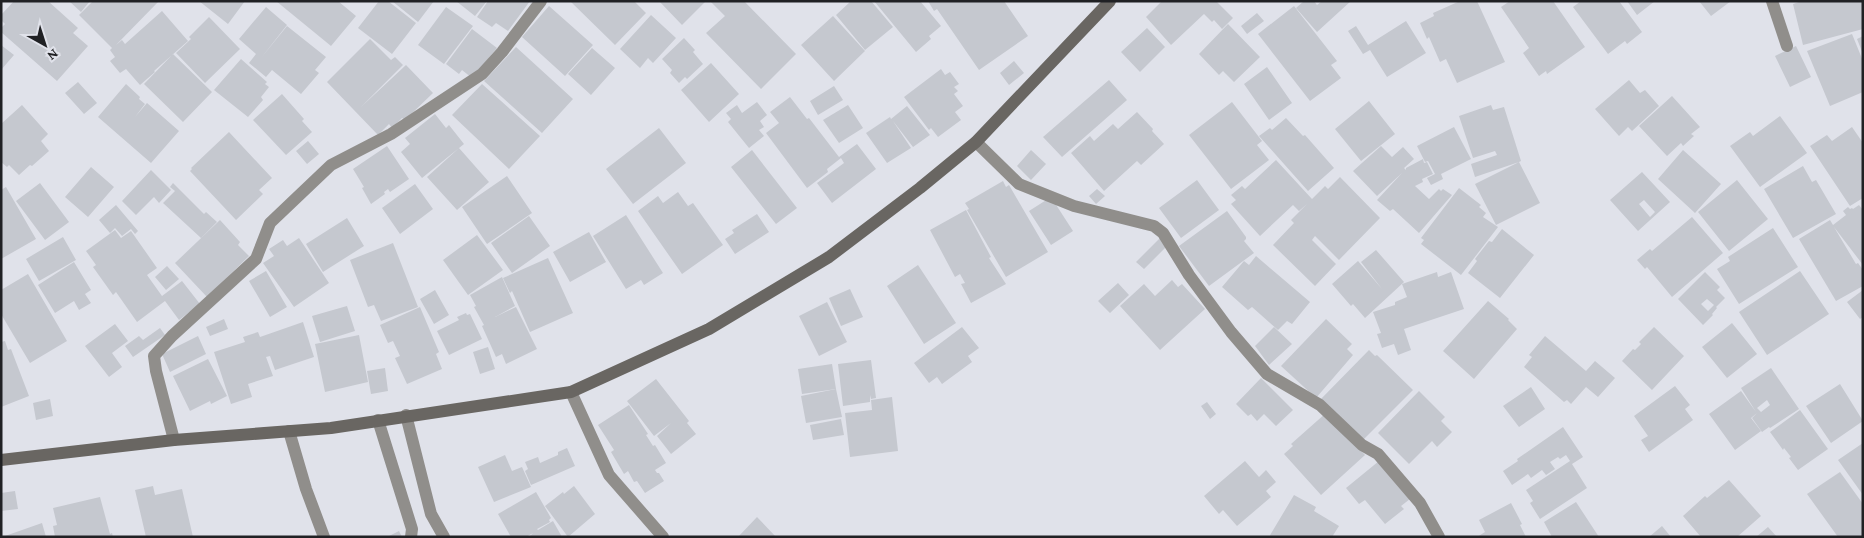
<svg xmlns="http://www.w3.org/2000/svg" width="1864" height="538" viewBox="0 0 1864 538" font-family="'Crimson Pro',serif">
  <style>
    .building { fill: #c5c8cf; fill-rule: evenodd }
    .lines { fill: none; stroke-linecap: round; stroke-linejoin: round }
    .lane { stroke: #908e8b; stroke-width: 12 }
    .street { stroke: #908e8b; stroke-width: 12 }
    .secondary { stroke: #696662; stroke-width: 12 }
  </style>
  <rect width="100%" height="100%" fill="#e0e2ea"/>
  <path class="building" d="M 14,1 L 48,1 L 78,28 L 73,33 L 88,46 L 57,81 L 1,32 L 1,28 L 5,24 L 1,20 L 1,15 Z
    M 69,1 L 90,1 L 81,12 Z
    M 93,1 L 159,1 L 116,45 L 122,40 L 125,44 L 162,11 L 188,41 L 154,71 L 155,72 L 140,85 L 126,69 L 120,73 L 110,61 L 115,57 L 110,50 L 112,48 L 79,15 Z
    M 199,1 L 245,1 L 228,24 Z
    M 276,1 L 338,1 L 356,16 L 331,46 Z
    M 379,1 L 388,1 L 416,23 L 392,54 L 358,28 Z
    M 392,1 L 434,1 L 418,22 Z
    M 456,1 L 487,1 L 475,16 Z
    M 488,1 L 530,1 L 508,31 L 496,23 L 492,27 L 477,17 Z
    M 570,1 L 634,1 L 646,13 L 615,45 Z
    M 659,1 L 706,1 L 682,25 Z
    M 710,1 L 744,1 L 796,54 L 761,89 L 706,33 L 725,16 Z
    M 851,1 L 871,1 L 893,27 L 865,50 L 836,15 Z
    M 874,1 L 920,1 L 941,26 L 929,36 L 931,39 L 916,52 Z
    M 928,1 L 1004,1 L 1028,36 L 979,70 L 937,9 L 934,11 Z
    M 1162,1 L 1216,1 L 1233,18 L 1222,29 L 1214,20 L 1212,22 L 1204,14 L 1171,45 L 1146,17 Z
    M 1304,1 L 1314,1 L 1317,5 L 1322,1 L 1351,1 L 1317,32 L 1296,8 Z
    M 1460,1 L 1477,1 L 1505,62 L 1457,83 L 1446,59 L 1440,62 L 1429,37 L 1427,39 L 1420,23 L 1434,16 L 1433,13 Z
    M 1510,1 L 1553,1 L 1585,47 L 1547,74 L 1546,71 L 1539,76 L 1523,53 L 1529,48 L 1501,7 Z
    M 1581,1 L 1619,1 L 1642,32 L 1627,44 L 1625,41 L 1608,54 L 1573,7 Z
    M 1627,1 L 1655,1 L 1637,15 Z
    M 1699,1 L 1731,1 L 1711,16 Z
    M 1802,1 L 1862,1 L 1863,29 L 1803,45 L 1793,4 Z
    M 549,6 L 593,45 L 565,76 L 522,37 Z
    M 1294,6 L 1337,61 L 1331,65 L 1341,78 L 1310,101 L 1258,34 Z
    M 266,7 L 287,25 L 261,58 L 287,26 L 326,57 L 315,70 L 319,73 L 301,94 L 272,70 L 266,77 L 249,63 L 256,54 L 239,39 Z
    M 446,7 L 473,26 L 444,64 L 418,45 Z
    M 1257,13 L 1264,21 L 1247,34 L 1241,26 Z
    M 651,15 L 676,38 L 653,63 L 648,58 L 640,68 L 620,49 Z
    M 833,16 L 865,51 L 834,81 L 801,45 Z
    M 209,17 L 240,49 L 205,83 L 176,53 L 191,39 L 189,37 Z
    M 1406,21 L 1426,53 L 1387,77 L 1370,50 L 1363,54 L 1348,31 L 1356,26 L 1368,45 Z
    M 1228,24 L 1260,57 L 1234,82 L 1223,71 L 1219,75 L 1199,54 Z
    M 1147,28 L 1165,47 L 1140,72 L 1121,52 Z
    M 472,29 L 497,48 L 472,78 L 462,70 L 459,74 L 446,64 Z
    M 1852,34 L 1863,61 L 1863,92 L 1830,106 L 1807,51 Z
    M 1863,36 L 1863,54 L 1857,39 Z
    M 684,38 L 695,50 L 693,52 L 703,64 L 687,79 L 685,77 L 679,83 L 670,73 L 672,70 L 662,59 Z
    M 370,39 L 391,60 L 395,57 L 403,65 L 361,107 L 406,65 L 433,93 L 405,120 L 402,118 L 392,128 L 389,124 L 378,135 L 327,82 Z
    M 1,45 L 14,55 L 1,70 Z
    M 1796,46 L 1811,77 L 1790,87 L 1775,56 Z
    M 516,47 L 573,99 L 542,133 L 484,81 Z
    M 592,48 L 615,68 L 591,95 L 568,74 Z
    M 173,54 L 212,92 L 183,122 L 144,84 Z
    M 241,59 L 267,82 L 265,84 L 269,87 L 261,97 L 263,100 L 248,117 L 214,90 Z
    M 1014,61 L 1024,73 L 1009,85 L 1000,73 Z
    M 711,63 L 739,94 L 709,122 L 681,90 Z
    M 1267,67 L 1292,103 L 1269,120 L 1244,84 Z
    M 941,69 L 945,75 L 950,72 L 959,84 L 954,87 L 958,91 L 954,94 L 963,106 L 955,112 L 961,120 L 938,137 L 931,128 L 929,130 L 904,97 Z
    M 1109,80 L 1127,100 L 1062,157 L 1043,137 Z
    M 1629,80 L 1640,93 L 1645,90 L 1659,106 L 1632,131 L 1628,127 L 1619,136 L 1595,109 Z
    M 78,82 L 97,103 L 84,114 L 65,93 Z
    M 126,84 L 140,97 L 139,99 L 145,104 L 135,117 L 147,103 L 179,131 L 151,163 L 98,117 Z
    M 482,84 L 540,136 L 509,169 L 452,115 Z
    M 834,86 L 843,100 L 818,115 L 810,101 Z
    M 282,94 L 304,119 L 302,121 L 312,132 L 286,155 L 253,120 Z
    M 1672,96 L 1700,127 L 1691,134 L 1694,136 L 1683,146 L 1681,143 L 1667,156 L 1639,126 Z
    M 790,97 L 807,119 L 809,118 L 839,157 L 857,144 L 876,169 L 832,203 L 817,183 L 844,163 L 841,158 L 827,169 L 828,172 L 807,188 L 766,133 L 779,123 L 770,112 Z
    M 1369,101 L 1395,134 L 1361,161 L 1335,129 Z
    M 757,102 L 767,115 L 760,121 L 764,127 L 759,130 L 764,136 L 749,148 L 728,122 L 731,119 L 726,113 L 737,105 L 742,113 Z
    M 1232,102 L 1262,141 L 1257,145 L 1269,160 L 1231,189 L 1189,135 Z
    M 22,105 L 48,134 L 41,141 L 49,151 L 32,166 L 30,165 L 19,175 L 9,165 L 7,167 L 1,162 L 1,124 Z
    M 848,105 L 863,128 L 839,143 L 823,120 Z
    M 1491,105 L 1493,110 L 1504,107 L 1521,161 L 1519,162 L 1540,203 L 1496,225 L 1475,184 L 1519,162 L 1475,177 L 1471,164 L 1497,155 L 1495,151 L 1473,158 L 1459,116 Z
    M 907,106 L 930,135 L 913,147 L 893,121 L 911,148 L 887,163 L 866,133 L 890,117 L 891,119 Z
    M 1137,112 L 1153,129 L 1152,131 L 1164,144 L 1141,165 L 1137,161 L 1104,191 L 1071,153 L 1090,136 L 1094,141 L 1113,124 L 1118,129 Z
    M 435,114 L 446,128 L 449,125 L 464,144 L 422,178 L 401,152 L 410,144 L 405,138 Z
    M 1780,116 L 1807,153 L 1760,187 L 1730,146 L 1750,132 L 1753,136 Z
    M 1286,118 L 1303,136 L 1305,135 L 1334,168 L 1308,191 L 1259,136 L 1270,128 L 1272,130 Z
    M 1454,127 L 1471,159 L 1441,174 L 1443,179 L 1431,185 L 1427,178 L 1435,174 L 1428,161 L 1425,162 L 1417,146 Z
    M 1852,127 L 1863,143 L 1863,198 L 1850,206 L 1810,146 L 1827,135 L 1832,141 Z
    M 659,128 L 686,163 L 633,204 L 606,169 Z
    M 229,132 L 272,178 L 259,190 L 263,194 L 236,220 L 190,171 L 192,169 L 191,168 Z
    M 308,141 L 319,154 L 307,164 L 296,151 Z
    M 387,146 L 409,179 L 390,192 L 388,189 L 384,192 L 385,194 L 371,204 L 362,188 L 364,187 L 353,169 Z
    M 1381,146 L 1392,157 L 1403,147 L 1414,159 L 1404,168 L 1406,170 L 1406,168 L 1423,159 L 1424,163 L 1427,162 L 1433,174 L 1422,179 L 1423,182 L 1415,186 L 1429,199 L 1439,189 L 1441,191 L 1443,189 L 1452,195 L 1419,233 L 1393,209 L 1390,211 L 1377,200 L 1402,173 L 1377,196 L 1353,171 Z
    M 459,148 L 489,182 L 457,210 L 427,177 Z
    M 752,150 L 797,208 L 776,224 L 731,167 Z
    M 1031,150 L 1046,164 L 1031,180 L 1017,166 Z
    M 1683,150 L 1721,184 L 1695,213 L 1658,179 Z
    M 1276,160 L 1312,199 L 1325,186 L 1328,189 L 1340,177 L 1380,218 L 1339,260 L 1315,236 L 1312,240 L 1336,264 L 1315,286 L 1273,245 L 1294,223 L 1291,220 L 1307,204 L 1299,211 L 1293,205 L 1260,236 L 1231,204 L 1236,200 L 1231,195 L 1242,186 L 1245,189 Z
    M 1803,166 L 1812,182 L 1816,180 L 1836,214 L 1793,238 L 1764,189 Z
    M 91,167 L 114,187 L 88,217 L 65,197 Z
    M 151,170 L 171,190 L 159,203 L 154,197 L 136,215 L 122,201 Z
    M 1642,172 L 1670,202 L 1638,231 L 1610,200 ZM 1644,200 L 1655,212 L 1650,217 L 1639,204 Z
    M 507,176 L 532,213 L 487,244 L 462,207 Z
    M 1197,180 L 1219,210 L 1181,238 L 1159,208 Z
    M 1737,180 L 1768,219 L 1729,251 L 1698,212 Z
    M 1003,181 L 1006,187 L 1009,185 L 1048,252 L 1006,277 L 967,210 L 969,209 L 965,203 Z
    M 40,183 L 69,222 L 45,240 L 16,201 Z
    M 173,183 L 204,214 L 206,212 L 217,222 L 201,238 L 163,203 L 175,191 L 170,187 Z
    M 415,184 L 433,209 L 400,234 L 382,208 Z
    M 6,187 L 36,239 L 1,259 L 1,190 Z
    M 1459,188 L 1481,205 L 1479,207 L 1486,213 L 1483,217 L 1498,227 L 1461,275 L 1421,244 L 1424,240 L 1421,238 Z
    M 1097,189 L 1105,196 L 1096,204 L 1089,196 Z
    M 678,192 L 688,206 L 693,203 L 723,245 L 682,274 L 638,211 L 658,196 L 663,203 Z
    M 1051,197 L 1073,231 L 1051,245 L 1029,211 Z
    M 116,205 L 138,231 L 135,234 L 131,229 L 122,236 L 115,228 L 110,233 L 99,220 Z
    M 1859,205 L 1863,210 L 1863,265 L 1834,227 L 1856,264 L 1858,263 L 1863,270 L 1863,286 L 1836,301 L 1799,239 L 1830,220 L 1833,225 L 1846,215 L 1843,211 L 1848,207 L 1850,209 L 1852,208 L 1853,209 Z
    M 966,210 L 991,257 L 989,258 L 1006,284 L 971,303 L 961,284 L 965,283 L 960,274 L 955,277 L 930,230 Z
    M 1227,211 L 1246,237 L 1246,239 L 1244,241 L 1254,253 L 1209,286 L 1179,246 Z
    M 757,214 L 769,232 L 735,254 L 725,239 L 734,233 L 732,230 Z
    M 626,215 L 663,273 L 644,285 L 641,280 L 626,289 L 593,236 Z
    M 529,216 L 550,246 L 512,273 L 491,243 Z
    M 1692,217 L 1723,253 L 1672,297 L 1647,267 L 1645,269 L 1637,260 L 1650,249 L 1652,251 Z
    M 347,218 L 364,246 L 323,272 L 306,244 Z
    M 220,220 L 240,242 L 238,245 L 249,256 L 207,297 L 175,263 Z
    M 1773,228 L 1798,267 L 1739,304 L 1717,269 L 1730,261 L 1728,257 Z
    M 1502,229 L 1534,255 L 1500,298 L 1468,273 L 1477,261 L 1475,259 L 1478,255 L 1489,241 L 1492,242 Z
    M 115,230 L 121,238 L 131,231 L 157,268 L 147,275 L 162,296 L 182,281 L 200,304 L 179,320 L 165,301 L 137,322 L 116,292 L 113,295 L 93,267 L 96,265 L 86,251 Z
    M 589,232 L 606,262 L 570,282 L 553,252 Z
    M 477,235 L 503,270 L 468,295 L 443,260 Z
    M 63,237 L 76,260 L 39,281 L 26,259 Z
    M 1161,237 L 1168,245 L 1144,269 L 1136,262 Z
    M 299,238 L 329,283 L 294,307 L 263,263 L 274,256 L 269,249 L 283,240 L 287,246 Z
    M 393,243 L 418,307 L 381,321 L 374,305 L 368,307 L 350,260 Z
    M 1376,250 L 1404,282 L 1365,318 L 1353,304 L 1351,306 L 1332,284 L 1358,261 L 1382,289 L 1361,262 Z
    M 1256,256 L 1310,302 L 1292,324 L 1287,321 L 1278,330 L 1252,307 L 1248,310 L 1222,287 L 1244,261 L 1249,265 Z
    M 548,258 L 573,313 L 530,332 L 512,291 L 510,293 L 503,278 Z
    M 74,262 L 91,290 L 85,294 L 91,303 L 79,310 L 74,301 L 55,313 L 38,285 Z
    M 918,265 L 956,323 L 924,344 L 887,286 Z
    M 167,266 L 179,279 L 166,290 L 155,277 Z
    M 266,271 L 287,307 L 270,317 L 249,281 Z
    M 1800,271 L 1829,314 L 1767,355 L 1739,312 Z
    M 1437,272 L 1438,277 L 1451,272 L 1464,309 L 1404,329 L 1411,350 L 1398,355 L 1394,344 L 1382,348 L 1377,334 L 1381,333 L 1373,312 L 1395,305 L 1395,302 L 1407,297 L 1402,284 Z
    M 1705,272 L 1720,287 L 1717,290 L 1725,298 L 1716,307 L 1717,308 L 1712,314 L 1713,315 L 1703,325 L 1678,299 ZM 1707,299 L 1714,305 L 1708,311 L 1701,304 Z
    M 28,274 L 67,341 L 30,363 L 1,314 L 1,290 Z
    M 502,277 L 515,306 L 495,317 L 516,307 L 537,349 L 506,364 L 502,354 L 496,357 L 482,326 L 486,324 L 484,325 L 474,307 L 476,306 L 470,295 Z
    M 1172,280 L 1178,287 L 1182,284 L 1205,309 L 1160,350 L 1120,306 L 1144,284 L 1155,296 Z
    M 1118,283 L 1129,295 L 1110,313 L 1098,301 Z
    M 850,289 L 863,317 L 841,326 L 829,298 Z
    M 435,290 L 449,315 L 434,324 L 420,299 Z
    M 1863,290 L 1863,317 L 1860,319 L 1847,302 Z
    M 1488,301 L 1509,319 L 1508,320 L 1517,329 L 1474,379 L 1443,351 Z
    M 827,302 L 847,342 L 819,356 L 799,316 Z
    M 347,306 L 355,331 L 320,342 L 312,316 Z
    M 420,307 L 439,352 L 436,354 L 442,369 L 407,384 L 395,358 L 400,356 L 393,341 L 388,343 L 380,325 Z
    M 466,313 L 467,315 L 470,314 L 482,339 L 449,355 L 437,331 L 459,320 L 457,317 Z
    M 224,319 L 228,329 L 210,336 L 206,327 Z
    M 1326,319 L 1352,344 L 1347,349 L 1353,355 L 1316,398 L 1281,366 Z
    M 303,322 L 314,357 L 275,370 L 270,356 L 266,357 L 273,376 L 248,384 L 252,397 L 231,404 L 214,352 L 245,342 L 243,337 L 258,332 L 260,337 Z
    M 1732,323 L 1757,354 L 1727,378 L 1702,347 Z
    M 115,324 L 128,341 L 112,353 L 122,367 L 109,377 L 85,346 Z
    M 962,327 L 979,348 L 968,356 L 972,362 L 942,384 L 937,377 L 929,383 L 914,363 Z
    M 1274,327 L 1292,344 L 1269,365 L 1255,346 Z
    M 1654,327 L 1684,356 L 1652,390 L 1622,361 L 1633,349 L 1635,350 L 1641,344 L 1639,342 Z
    M 160,328 L 165,335 L 133,357 L 125,346 L 139,336 L 143,340 Z
    M 359,335 L 368,382 L 325,392 L 315,344 Z
    M 198,336 L 206,354 L 170,372 L 162,354 Z
    M 1545,336 L 1586,371 L 1595,361 L 1615,378 L 1598,397 L 1586,387 L 1571,404 L 1567,400 L 1564,402 L 1524,367 L 1532,357 L 1529,355 Z
    M 5,341 L 8,350 L 11,349 L 29,396 L 1,407 L 1,342 Z
    M 488,347 L 495,369 L 480,374 L 473,352 Z
    M 1369,350 L 1375,356 L 1377,355 L 1413,390 L 1362,441 L 1319,401 Z
    M 208,359 L 227,396 L 211,404 L 210,401 L 190,411 L 173,376 Z
    M 871,360 L 876,398 L 871,399 L 870,395 L 870,402 L 843,406 L 838,364 Z
    M 832,364 L 836,389 L 802,394 L 798,369 Z
    M 385,368 L 388,391 L 371,394 L 367,371 Z
    M 1771,368 L 1799,409 L 1770,428 L 1769,427 L 1762,432 L 1752,418 L 1757,413 L 1751,418 L 1761,431 L 1735,450 L 1709,414 L 1741,391 L 1756,412 L 1741,388 ZM 1767,400 L 1770,405 L 1761,412 L 1757,408 Z
    M 1261,378 L 1293,410 L 1276,426 L 1264,414 L 1257,421 L 1251,414 L 1248,416 L 1236,404 Z
    M 656,379 L 689,421 L 687,423 L 696,434 L 671,454 L 657,436 L 671,423 L 654,436 L 627,401 Z
    M 1840,384 L 1863,421 L 1831,443 L 1806,406 Z
    M 1675,386 L 1690,405 L 1685,409 L 1693,420 L 1649,452 L 1641,440 L 1648,436 L 1634,416 Z
    M 1531,387 L 1545,409 L 1519,427 L 1503,406 Z
    M 836,389 L 842,417 L 806,423 L 801,396 Z
    M 1419,391 L 1445,417 L 1441,421 L 1452,432 L 1437,447 L 1432,441 L 1409,464 L 1378,433 Z
    M 892,397 L 898,451 L 850,457 L 845,413 L 872,410 L 871,400 Z
    M 50,399 L 53,416 L 36,420 L 33,403 Z
    M 1207,402 L 1216,414 L 1210,419 L 1201,406 Z
    M 629,405 L 648,434 L 646,435 L 653,446 L 655,445 L 666,463 L 655,470 L 657,473 L 659,473 L 664,481 L 645,493 L 637,481 L 634,482 L 628,471 L 624,474 L 611,452 L 614,450 L 598,425 Z
    M 1800,410 L 1828,449 L 1798,470 L 1789,458 L 1791,457 L 1784,448 L 1783,450 L 1770,432 Z
    M 1326,413 L 1365,455 L 1321,495 L 1284,454 L 1293,446 L 1291,444 Z
    M 841,419 L 844,435 L 813,440 L 810,425 Z
    M 1563,427 L 1583,457 L 1572,464 L 1587,488 L 1540,519 L 1530,503 L 1533,501 L 1526,490 L 1570,461 L 1566,455 L 1560,459 L 1558,457 L 1550,462 L 1555,469 L 1546,475 L 1542,470 L 1531,478 L 1528,474 L 1512,485 L 1503,471 L 1518,461 L 1517,459 Z
    M 1863,443 L 1863,495 L 1838,460 Z
    M 567,448 L 575,466 L 531,485 L 525,471 L 528,469 L 525,462 L 538,457 L 540,463 L 558,455 L 558,452 Z
    M 505,455 L 512,471 L 522,467 L 531,487 L 494,502 L 478,467 Z
    M 1245,461 L 1259,477 L 1266,470 L 1276,482 L 1266,491 L 1271,497 L 1237,526 L 1223,510 L 1219,514 L 1204,496 Z
    M 1379,461 L 1410,499 L 1401,506 L 1404,509 L 1385,524 L 1365,500 L 1359,504 L 1346,488 Z
    M 1840,472 L 1863,504 L 1863,537 L 1838,537 L 1807,494 Z
    M 1729,480 L 1761,516 L 1737,537 L 1701,537 L 1683,516 L 1705,496 L 1707,498 Z
    M 153,486 L 155,495 L 182,489 L 193,537 L 146,537 L 135,490 Z
    M 574,486 L 595,514 L 568,537 L 545,506 L 563,492 L 564,494 Z
    M 15,491 L 18,509 L 1,511 L 1,493 Z
    M 536,492 L 551,518 L 549,520 L 550,522 L 537,529 L 538,530 L 553,521 L 562,537 L 529,537 L 533,533 L 526,537 L 511,537 L 498,514 Z
    M 1294,495 L 1316,507 L 1314,511 L 1339,526 L 1332,537 L 1269,537 Z
    M 100,497 L 110,534 L 112,533 L 113,537 L 55,537 L 53,526 L 57,525 L 53,508 Z
    M 1576,502 L 1599,537 L 1552,537 L 1544,522 Z
    M 1511,503 L 1522,524 L 1520,525 L 1526,537 L 1477,537 L 1485,532 L 1479,520 Z
    M 757,517 L 776,537 L 738,537 Z
    M 42,523 L 46,537 L 5,537 L 5,536 Z
    M 1662,526 L 1671,537 L 1649,537 Z
    M 1768,527 L 1777,537 L 1756,537 Z
    M 399,531 L 402,537 L 387,537 Z"/>
  <g class="lines">
    <path class="lane" d="M 378,420 L 412,529 L 411,537
      M 289,431 L 306,489 L 324,537"/>
    <path class="street" d="M 1772,1 L 1787,46
      M 976,142 L 1019,184 L 1074,206 L 1154,226 L 1163,233 L 1189,275 L 1231,332 L 1267,374 L 1320,405 L 1362,445 L 1378,454 L 1420,503 L 1439,537
      M 571,392 L 609,475 L 663,537
      M 406,415 L 431,514 L 444,537
      M 174,440 L 156,371 L 154,356 L 172,336 L 256,259 L 270,223 L 331,165 L 391,134 L 482,74 L 502,52 L 541,1"/>
    <path class="secondary" d="M 1,460 L 174,440 L 331,428 L 571,392 L 709,329 L 829,257 L 920,188 L 976,142 L 1110,1"/>
  </g>
  <rect width="1864" height="538" fill="none" stroke="#202124" stroke-width="5"/>
  <g transform="translate(45 45) rotate(141)" stroke="#e0e2ea" stroke-width="4" paint-order="stroke">
  <path d="M0-4L9 19L0 12L-9 19Z" fill="#202124"/>
  <text y="-8" font-size="14" font-weight="bold" text-anchor="middle" fill="#202124">N</text>
  </g>
</svg>
